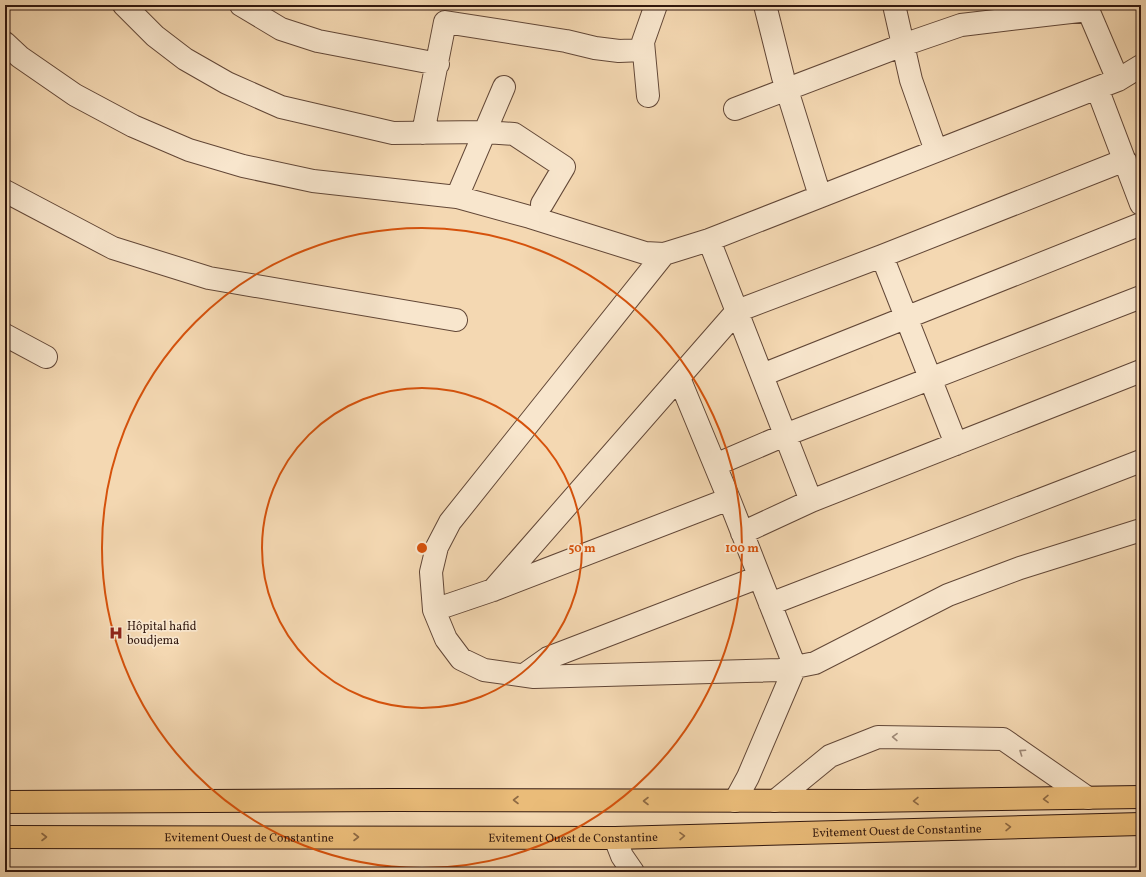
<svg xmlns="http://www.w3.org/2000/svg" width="1146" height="877" viewBox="0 0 1146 877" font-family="Vollkorn,serif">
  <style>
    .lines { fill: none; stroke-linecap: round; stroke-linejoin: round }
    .minor-casing { stroke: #624737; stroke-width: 24 }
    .highway-casing { stroke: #31170e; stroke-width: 24 }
    .minor { stroke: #f8e6cd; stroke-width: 22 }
    .highway { stroke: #eabc79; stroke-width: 22 }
    .oneway { stroke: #9e8977 }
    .oneway2 { stroke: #8e6a44 }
    .ring { fill: none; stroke: #d6520c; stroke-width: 2 }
    .labels { text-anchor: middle; stroke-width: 3.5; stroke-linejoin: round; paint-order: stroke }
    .poi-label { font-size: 12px; fill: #31170e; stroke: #f8e6cd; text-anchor: start }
    .street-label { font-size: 12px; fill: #31170e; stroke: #f8e6cd }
    .centre { fill: #d6520c; stroke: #f8e6cd; stroke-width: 2 }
    .ring-label { font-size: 12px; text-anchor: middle; font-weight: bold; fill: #d6520c; stroke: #f8e6cd; stroke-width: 3.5; stroke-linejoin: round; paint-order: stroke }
  </style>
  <rect width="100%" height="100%" fill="#f4d8b2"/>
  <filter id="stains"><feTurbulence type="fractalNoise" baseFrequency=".005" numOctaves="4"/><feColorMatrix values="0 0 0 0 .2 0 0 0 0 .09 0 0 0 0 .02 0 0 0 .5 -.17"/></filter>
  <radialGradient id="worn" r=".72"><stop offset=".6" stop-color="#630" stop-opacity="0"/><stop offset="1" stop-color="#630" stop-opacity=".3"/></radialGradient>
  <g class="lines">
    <g class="minor-casing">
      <path id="minor" d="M 124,5 L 155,36 L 185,59 L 227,83 L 281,107 L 393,133 L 485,132 L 514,134 L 564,167 L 542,204
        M 241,5 L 281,29 L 318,41 L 438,64
        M 765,5 L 783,77 L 820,196
        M 894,5 L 911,80 L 936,151
        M 1086,5 L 1118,80
        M 5,43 L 20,57 L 75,95 L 133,126 L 189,150 L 243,166 L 313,181 L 457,197 L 530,217 L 645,253 L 664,254 L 709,240 L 1097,88 L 1118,80 L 1141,66
        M 1097,88 L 1141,204
        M 648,96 L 643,42 L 656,5
        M 735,109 L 903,45 L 961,25 L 1088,10
        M 423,133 L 445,22 L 566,41 L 595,48 L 619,51 L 643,50
        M 5,191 L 113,248 L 209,278 L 456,320
        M 457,197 L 504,87
        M 709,240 L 811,501
        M 664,254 L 450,522 L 437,547 L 431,572 L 434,610 L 446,639 L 461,659 L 484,670 L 534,677 L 780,670 L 815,663 L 948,595 L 1020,568 L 1141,530
        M 882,256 L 956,444
        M 5,335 L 46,357
        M 762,375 L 1141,224
        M 679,378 L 729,499 L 795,667 L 748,777 L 735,801
        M 715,465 L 785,435 L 1141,297
        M 742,533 L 811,501 L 1141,371
        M 493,590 L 737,311 L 882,256 L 1125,160
        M 770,604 L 1141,461
        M 434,610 L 493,590 L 729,499
        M 524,675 L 548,658 L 759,577
        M 775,801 L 830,756 L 878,737 L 1003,739 L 1088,798
        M 615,838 L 622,856 L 633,872"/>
    </g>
    <g class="highway-casing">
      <g id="highway">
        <path d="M 5,802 L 393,800 L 864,801 L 1141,797"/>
        <path id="s1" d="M 5,837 L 615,838 L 1141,824"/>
      </g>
    </g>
    <use href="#minor" class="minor"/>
    <use href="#highway" class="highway"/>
  </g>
  <defs><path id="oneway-chevron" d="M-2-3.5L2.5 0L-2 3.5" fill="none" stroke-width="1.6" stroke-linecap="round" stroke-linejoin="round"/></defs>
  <g class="oneway">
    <use href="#oneway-chevron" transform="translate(895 737) rotate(-179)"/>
    <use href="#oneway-chevron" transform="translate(1022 752) rotate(-146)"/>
  </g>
  <g class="oneway2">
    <use href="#oneway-chevron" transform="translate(1046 799) rotate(179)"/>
    <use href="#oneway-chevron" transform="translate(516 800) rotate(-180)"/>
    <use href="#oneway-chevron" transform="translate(646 801) rotate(-180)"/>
    <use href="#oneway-chevron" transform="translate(916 801) rotate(179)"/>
    <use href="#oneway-chevron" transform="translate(1008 827) rotate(-1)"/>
    <use href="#oneway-chevron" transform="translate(682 836) rotate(-1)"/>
    <use href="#oneway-chevron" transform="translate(44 837)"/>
    <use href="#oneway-chevron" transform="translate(356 837)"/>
  </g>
  <g class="ring">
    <circle cx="422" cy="548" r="160"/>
    <circle cx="422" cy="548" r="320"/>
  </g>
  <defs>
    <g id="hospital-bare" transform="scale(1.08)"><path d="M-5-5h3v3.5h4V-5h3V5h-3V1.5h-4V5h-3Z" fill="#8f2418" stroke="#f8e6cd" stroke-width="2.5" paint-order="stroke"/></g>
  </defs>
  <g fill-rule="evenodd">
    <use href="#hospital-bare" x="116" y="633"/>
  </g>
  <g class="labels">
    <g class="poi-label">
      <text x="127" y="630">Hôpital hafid<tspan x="127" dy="14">boudjema</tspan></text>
    </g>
    <g class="street-label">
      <text dy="4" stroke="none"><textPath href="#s1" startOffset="892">Evitement Ouest de Constantine</textPath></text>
      <text dy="4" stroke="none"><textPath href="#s1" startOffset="244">Evitement Ouest de Constantine</textPath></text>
      <text dy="4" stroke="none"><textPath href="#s1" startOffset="568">Evitement Ouest de Constantine</textPath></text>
    </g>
  </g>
  <circle cx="422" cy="548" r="6" class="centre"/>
  <g class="ring-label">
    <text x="582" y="552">50 m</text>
    <text x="742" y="552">100 m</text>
  </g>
  <rect width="1146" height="877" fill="none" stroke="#f4d8b2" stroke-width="20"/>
  <rect x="6" y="6" width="1134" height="865" fill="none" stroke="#31170e" stroke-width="2"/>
  <rect x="10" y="10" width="1126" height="857" fill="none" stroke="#31170e"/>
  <rect width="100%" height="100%" filter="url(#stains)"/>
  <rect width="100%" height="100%" fill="url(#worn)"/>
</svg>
